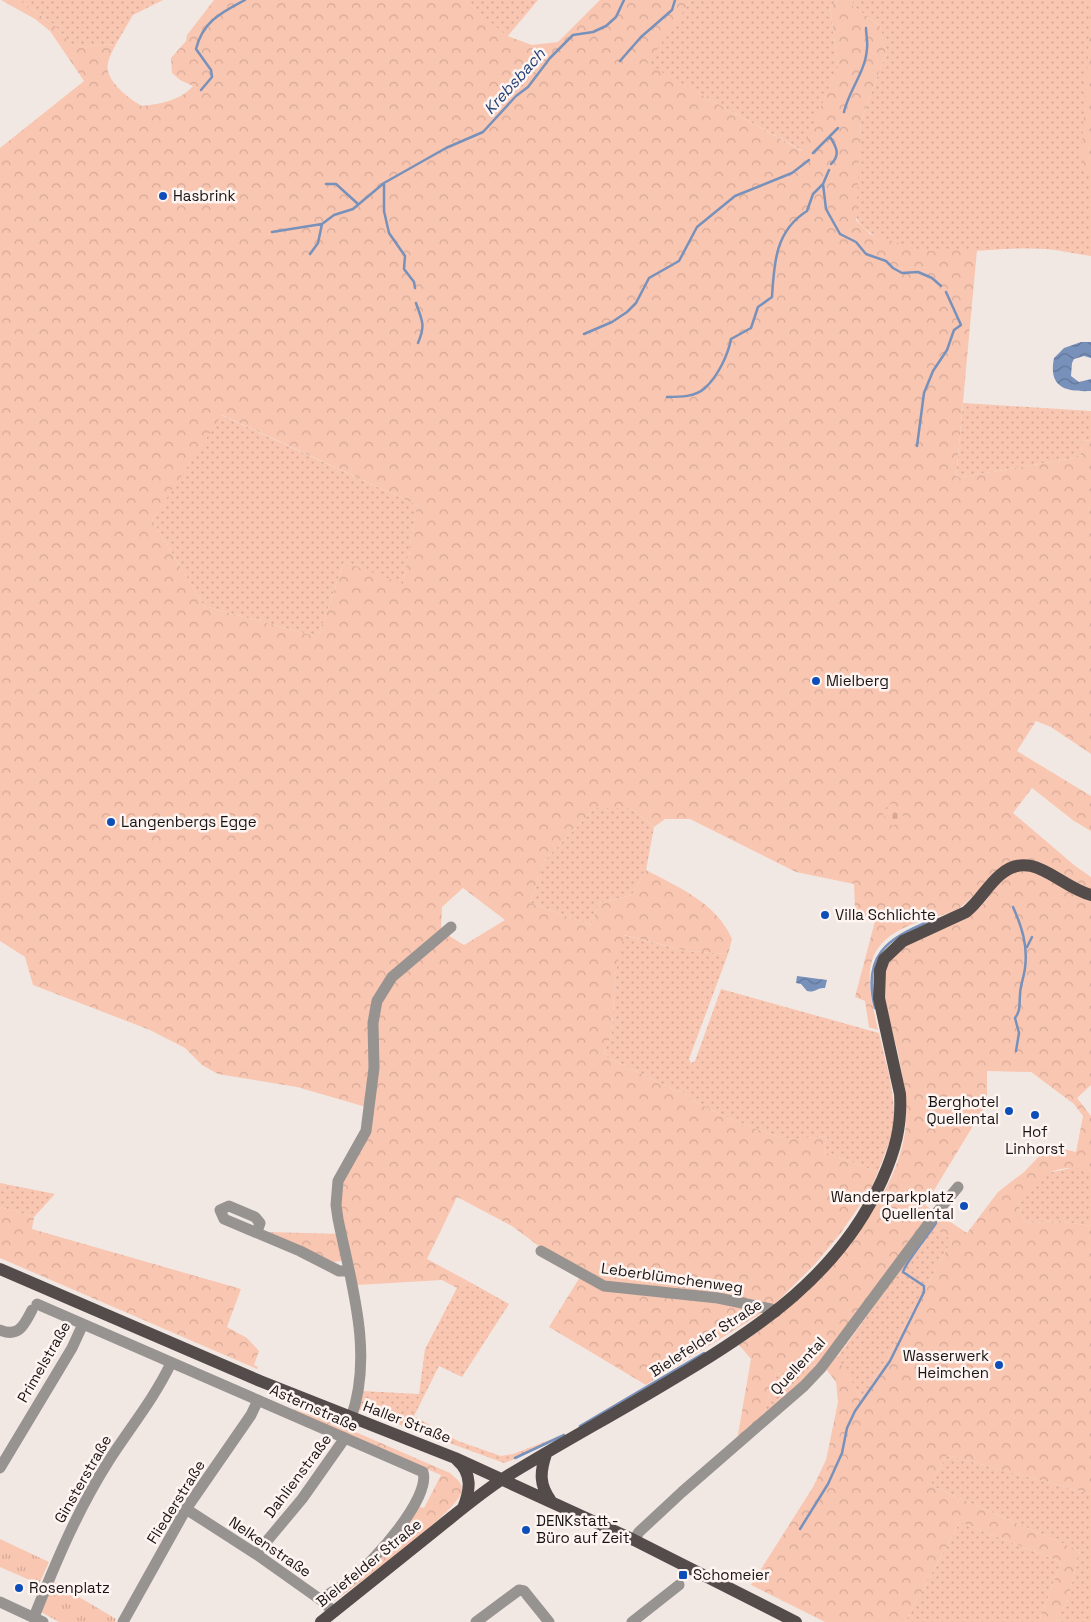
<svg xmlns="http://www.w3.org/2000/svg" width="1091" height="1622" viewBox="0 0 1091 1622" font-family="'Space Grotesk',sans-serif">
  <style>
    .grass { fill: url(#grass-dots) }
    .forest { fill: url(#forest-crowns); fill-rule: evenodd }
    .cemetery { fill: url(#cemetery-stones) }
    .park { fill: url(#park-tufts) }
    .water { fill: url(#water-waves) }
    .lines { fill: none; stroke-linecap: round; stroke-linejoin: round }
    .stream { stroke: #7891bb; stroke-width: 2.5 }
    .minor { stroke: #979391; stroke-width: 11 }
    .major { stroke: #544c4a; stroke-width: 12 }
    .poi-dot { fill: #0d4eb9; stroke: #fef5f2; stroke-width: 2 }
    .labels { text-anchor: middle; stroke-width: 5; stroke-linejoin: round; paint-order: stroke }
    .poi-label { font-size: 15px; fill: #181413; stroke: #fef5f2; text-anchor: start }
    .street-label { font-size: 15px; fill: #181413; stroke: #fef5f2 }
    .water-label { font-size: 16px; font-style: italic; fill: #234278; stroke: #fef5f2 }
  </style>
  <defs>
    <pattern id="grass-dots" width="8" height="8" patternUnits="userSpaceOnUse" patternTransform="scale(1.25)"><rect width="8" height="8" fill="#f9c6b1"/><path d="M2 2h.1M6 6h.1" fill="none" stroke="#d5a997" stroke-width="1.8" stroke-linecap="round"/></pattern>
    <pattern id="forest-crowns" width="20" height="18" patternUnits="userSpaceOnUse" patternTransform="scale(1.25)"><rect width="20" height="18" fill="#f9c6b1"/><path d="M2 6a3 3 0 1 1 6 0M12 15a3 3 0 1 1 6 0" fill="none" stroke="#d5a997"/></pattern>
    <pattern id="cemetery-stones" width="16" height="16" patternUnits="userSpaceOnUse" patternTransform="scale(1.25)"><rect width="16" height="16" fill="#f9c6b1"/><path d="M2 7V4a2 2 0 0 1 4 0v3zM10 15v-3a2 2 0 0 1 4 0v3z" fill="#d5a997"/></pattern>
    <pattern id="park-tufts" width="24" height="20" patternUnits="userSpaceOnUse" patternTransform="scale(1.25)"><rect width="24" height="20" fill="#f9c6b1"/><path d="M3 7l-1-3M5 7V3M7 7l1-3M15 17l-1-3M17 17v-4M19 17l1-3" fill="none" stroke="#d5a997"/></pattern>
    <pattern id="water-waves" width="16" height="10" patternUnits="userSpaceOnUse" patternTransform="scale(1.25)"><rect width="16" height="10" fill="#7891bb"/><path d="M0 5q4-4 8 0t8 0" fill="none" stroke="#617597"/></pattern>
  </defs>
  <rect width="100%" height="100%" fill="#f2e8e3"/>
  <path class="grass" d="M 19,0 L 163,0 L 133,15 L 116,44 L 74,47 L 54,25 Z
    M 465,0 L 538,0 L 507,37 Z
    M 691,0 L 838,0 L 830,7 L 838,67 L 803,151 L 646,64 Z
    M 852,0 L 1091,0 L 1091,256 C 1076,254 1061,250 1046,249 C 1005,246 964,255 924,251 C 903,249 858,235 855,213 L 861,120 L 886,54 L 880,26 L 853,6 Z
    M 963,403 L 1091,411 L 1091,441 L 1083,440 L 1080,457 L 956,478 Z
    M 221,415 L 417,505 L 403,585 L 344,562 L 318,637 L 204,606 L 152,520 Z
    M 595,808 L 631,808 L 654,827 L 646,870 L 632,895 L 599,903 L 591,925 L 530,903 L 544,861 Z
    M 623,935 L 687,951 L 728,954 L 689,1059 L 691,1063 L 695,1061 L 721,989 L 879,1033 C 885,1060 895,1091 894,1119 C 893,1137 884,1155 878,1172 L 824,1152 L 827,1136 C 813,1137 798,1140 784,1138 C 770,1136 686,1102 682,1091 L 678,1092 L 607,1057 L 604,1052 L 612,1034 L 615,975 Z
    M 1076,1167 L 1091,1171 L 1091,1226 L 1060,1221 L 1025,1223 L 1018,1203 L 1043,1174 Z
    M 0,1183 L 55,1194 L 34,1217 L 0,1207 Z
    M 931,1226 L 952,1240 L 877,1376 L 861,1397 L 837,1358 Z
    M 468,1281 L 509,1304 L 462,1377 L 439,1366 L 414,1416 L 458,1441 L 501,1456 L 513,1454 L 565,1434 L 515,1459 L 504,1463 L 359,1410 L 362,1391 L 419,1394 L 425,1349 L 457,1288 Z
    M 822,1364 L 762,1419 L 776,1374 Z
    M 947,1455 L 1091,1494 L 1091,1622 L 1056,1622 L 1068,1599 L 1080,1551 L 930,1485 Z
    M 960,1522 L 1061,1562 L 1039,1622 L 905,1622 Z"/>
  <path class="forest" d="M 1,0 L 19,0 L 54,25 L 74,47 L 116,44 C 112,52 106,62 108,71 C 111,85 131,100 142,106 C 161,104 181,100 193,86 L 180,80 L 172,73 L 171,58 L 186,41 L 187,35 L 214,0 L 465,0 L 507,36 L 532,45 L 558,42 L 600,0 L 691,0 L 647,64 L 802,151 L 838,67 L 830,7 L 838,0 L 852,0 L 853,6 L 880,26 L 886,54 L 861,120 L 856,220 L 870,234 L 923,251 L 977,250 L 956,478 L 1080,457 L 1083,440 L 1091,441 L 1091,754 L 1051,727 L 1036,721 L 1017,751 L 1091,796 L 1091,831 L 1074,821 L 1032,788 L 1013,813 L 1074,865 L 1091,877 L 1091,890 L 1034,862 C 1016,871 997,880 980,891 C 971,897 965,905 956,910 C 941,917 924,919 908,926 C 856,948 869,987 878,1030 L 869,1027 L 865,1001 L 855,997 L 875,921 L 855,910 L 854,884 L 796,872 L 690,819 L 665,819 L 654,827 L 631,808 L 595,808 L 544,861 L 530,903 L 591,925 L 599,903 L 632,895 L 646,870 C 678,887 717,903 732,939 L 728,954 L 687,951 L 624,935 L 615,975 L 612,1034 L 604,1052 L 607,1057 L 678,1092 L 682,1091 C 686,1102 770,1136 784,1138 C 798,1139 813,1137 827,1136 L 824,1152 L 878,1172 L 871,1189 L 840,1234 L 815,1264 L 773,1306 L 646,1385 L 549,1327 L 580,1277 L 512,1226 L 457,1197 L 427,1259 L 468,1281 L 457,1288 L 442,1280 L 357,1285 L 352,1259 L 334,1262 L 268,1232 L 344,1234 L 340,1218 L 341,1189 L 348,1169 L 367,1139 L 366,1107 L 297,1087 L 218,1074 L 202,1065 L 185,1048 L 150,1030 L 33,985 L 25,957 L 0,941 L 0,148 L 84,81 L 50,31 L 35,19 ZM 222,415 L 417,505 L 403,584 L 344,562 L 318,637 L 204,606 L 152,520 ZM 463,888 L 505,920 L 464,945 L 441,931 L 442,907 Z
    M 1091,12 L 1091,171 L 1083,166 L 1081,158 Z
    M 1017,870 L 1033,870 L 1091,899 L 1091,1085 L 1077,1098 L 1091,1116 L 1091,1171 C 1053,1161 1042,1176 1018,1203 L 1025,1223 L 1060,1221 L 1091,1226 L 1091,1494 L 947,1455 L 930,1485 L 1080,1551 L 1068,1599 L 1056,1622 L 1039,1622 L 1061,1562 L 960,1522 L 905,1622 L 825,1622 L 751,1585 L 813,1487 L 826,1460 L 838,1402 L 836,1382 L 822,1364 L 776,1374 L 762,1419 L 737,1440 L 751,1359 L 739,1345 C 805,1302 893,1213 905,1132 C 909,1106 903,1079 898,1053 C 893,1029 876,987 888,965 C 904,936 951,927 977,909 C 988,902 992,888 1001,880 C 1006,876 1012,873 1017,870 ZM 987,1071 L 1031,1072 L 1074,1104 L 1083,1116 L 1076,1152 L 1049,1146 L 1024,1172 L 998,1192 L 967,1233 L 925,1205 L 987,1103 ZM 931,1226 L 952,1240 L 877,1376 L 861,1397 L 837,1357 Z
    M 0,1207 L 34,1217 L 32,1229 L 241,1289 L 227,1327 L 247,1338 L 259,1351 L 254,1365 L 258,1367 L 257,1369 L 0,1258 Z
    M 273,1403 L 330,1421 L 450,1473 C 455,1478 463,1482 462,1491 C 458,1512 357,1584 335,1601 L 333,1598 L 386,1554 L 417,1506 L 424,1508 L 441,1475 Z"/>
  <path class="cemetery" d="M 892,803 L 904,817 L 893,826 L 881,812 Z"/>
  <path class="park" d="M 0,1539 L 49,1562 L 39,1584 L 0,1567 Z
    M 54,1582 L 116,1619 L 115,1622 L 59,1622 L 41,1612 Z"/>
  <path class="water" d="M 1081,342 L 1091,342 L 1091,358 L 1084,356 L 1074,359 L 1072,363 L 1071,376 L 1079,382 L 1091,379 L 1091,391 C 1066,392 1048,388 1054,358 L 1064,348 Z
    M 797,976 L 827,980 L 825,988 C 818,987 815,993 807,991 L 801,984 L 796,983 Z"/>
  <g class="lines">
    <path class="stream" d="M 620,61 L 641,37 L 672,10 L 675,0
      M 201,90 L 212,77 L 211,70 L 196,49 C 203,21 221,13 245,0
      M 844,112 C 849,90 866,71 867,48 C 868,42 866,35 866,28
      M 830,137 C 836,146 841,155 831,164
      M 813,153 L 838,128
      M 829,170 L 823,184 L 826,209 L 840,234 L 856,242 L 866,254 L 886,261 L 893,268 L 902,273 L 918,272 L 932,278 L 941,286
      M 326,184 L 336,184 L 358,204
      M 384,184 L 384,211 L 389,233 L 405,256 L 404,269 L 414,282 L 415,288
      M 272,232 L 322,224 L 334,215 L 353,209 L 384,183 L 446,148 L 483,132 L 516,96 L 528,87 L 550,58 L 573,35 L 593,32 L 606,26 L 616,17 L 624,0
      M 310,254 L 318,243 L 322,224
      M 416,303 C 422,321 426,324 418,343
      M 584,334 L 612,322 L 627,312 L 636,303 L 649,278 L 679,261 L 697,227 L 735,196 L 792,173 L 809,160
      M 667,397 C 680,397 695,397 705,388 C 718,376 728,355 731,339 L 751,328 L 758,307 L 772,297 C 774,264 775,231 807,211 L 813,194 L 823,184
      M 917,446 L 924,393 L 933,371 L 947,350 L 954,330 L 961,325 L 946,292
      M 1013,907 C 1022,927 1028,946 1025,968 C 1024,977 1020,986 1020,995 C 1019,1005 1021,1010 1015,1018 L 1019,1033 L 1016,1051
      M 1027,947 L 1032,937
      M 875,1008 C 862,956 886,939 930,921
      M 580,1426 L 704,1353
      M 515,1458 L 564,1435
      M 800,1529 L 828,1484 L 842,1453 L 847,1428 L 855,1411 L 890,1361 L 924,1292 L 924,1286 L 903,1272 C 905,1263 929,1234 936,1223"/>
    <path class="minor" d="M 257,1232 L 260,1223 L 255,1217 L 229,1206 L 220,1210 L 224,1219 L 300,1251 L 339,1271 L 349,1271
      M 541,1251 L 604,1286 L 718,1298 L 771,1309 L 776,1312
      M 37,1304 L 423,1472 C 431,1498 373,1562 353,1578 C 343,1586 331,1592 321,1600
      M 0,1330 C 19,1338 24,1325 32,1310
      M 351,1418 C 374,1354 351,1283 338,1219 L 336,1205 L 338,1181 L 366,1131 L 374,1068 L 373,1023 L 377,1001 L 392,977 L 451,927
      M 0,1468 L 72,1348 L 83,1324
      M 186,1509 L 256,1554 L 321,1600 L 334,1612
      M 634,1540 L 639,1532 L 682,1492 L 804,1386 L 821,1368 L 938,1211 L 958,1187
      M 256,1554 L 302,1499 L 345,1438
      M 0,1602 L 43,1622
      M 34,1617 C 55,1564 77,1511 108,1462 C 129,1429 154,1399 171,1363
      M 123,1622 L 186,1509 L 251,1415 L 258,1400
      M 476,1622 L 519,1590 L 524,1591 L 549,1622
      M 632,1622 L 679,1585"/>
    <path class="major" d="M 0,1269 L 260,1381 L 455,1458 L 634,1540 L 796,1622
      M 546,1454 C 540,1472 539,1485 551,1501
      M 457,1460 C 473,1474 470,1491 463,1508
      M 321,1622 C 358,1592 395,1563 432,1533 C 456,1514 479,1494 504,1478 C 559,1444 617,1413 673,1379 C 758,1329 840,1274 882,1180 C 895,1151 902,1126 900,1094 L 879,998 L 880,970 L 884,959 L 903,941 L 966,912 C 979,902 987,886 1000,875 C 1032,847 1059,887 1091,895"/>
  </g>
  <g class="poi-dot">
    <circle cx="163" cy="196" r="5"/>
    <circle cx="816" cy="681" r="5"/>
    <circle cx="111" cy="822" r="5"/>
    <circle cx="825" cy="915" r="5"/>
    <circle cx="1009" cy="1111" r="5"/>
    <circle cx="1035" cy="1115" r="5"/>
    <circle cx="964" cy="1206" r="5"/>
    <circle cx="999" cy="1365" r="5"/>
    <circle cx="526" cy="1530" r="5"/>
    <rect x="678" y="1570" width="10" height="10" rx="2.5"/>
    <circle cx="19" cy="1588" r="5"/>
  </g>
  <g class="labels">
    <g class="poi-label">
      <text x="173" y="201">Hasbrink</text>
      <text x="826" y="686">Mielberg</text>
      <text x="121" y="827">Langenbergs Egge</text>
      <text x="835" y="920">Villa Schlichte</text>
      <text x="999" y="1107" text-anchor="end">Berghotel<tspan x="999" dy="17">Quellental</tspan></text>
      <text x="1035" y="1137" text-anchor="middle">Hof<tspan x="1035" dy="17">Linhorst</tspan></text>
      <text x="954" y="1202" text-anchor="end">Wanderparkplatz<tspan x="954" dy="17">Quellental</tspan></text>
      <text x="989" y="1361" text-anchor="end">Wasserwerk<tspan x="989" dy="17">Heimchen</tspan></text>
      <text x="536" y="1526">DENKstatt -<tspan x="536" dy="17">Büro auf Zeit</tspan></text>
      <text x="693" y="1580">Schomeier</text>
      <text x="29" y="1593">Rosenplatz</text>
    </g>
    <g class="street-label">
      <text transform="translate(672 1278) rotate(8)" y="5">Leberblümchenweg</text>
      <text transform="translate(706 1338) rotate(-33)" y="5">Bielefelder Straße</text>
      <text transform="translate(44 1362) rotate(-60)" y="5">Primelstraße</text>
      <text transform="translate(798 1366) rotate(-47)" y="5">Quellental</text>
      <text transform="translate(314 1408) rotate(24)" y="5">Asternstraße</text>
      <text transform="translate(407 1422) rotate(21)" y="5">Haller Straße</text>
      <text transform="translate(298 1476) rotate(-53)" y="5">Dahlienstraße</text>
      <text transform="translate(83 1479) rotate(-60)" y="5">Ginsterstraße</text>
      <text transform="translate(176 1502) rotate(-58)" y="5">Fliederstraße</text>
      <text transform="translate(270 1547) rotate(34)" y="5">Nelkenstraße</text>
      <text transform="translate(369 1563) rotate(-39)" y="5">Bielefelder Straße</text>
    </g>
    <g class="water-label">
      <text transform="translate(514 81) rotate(-48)" y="6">Krebsbach</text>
    </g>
  </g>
</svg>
